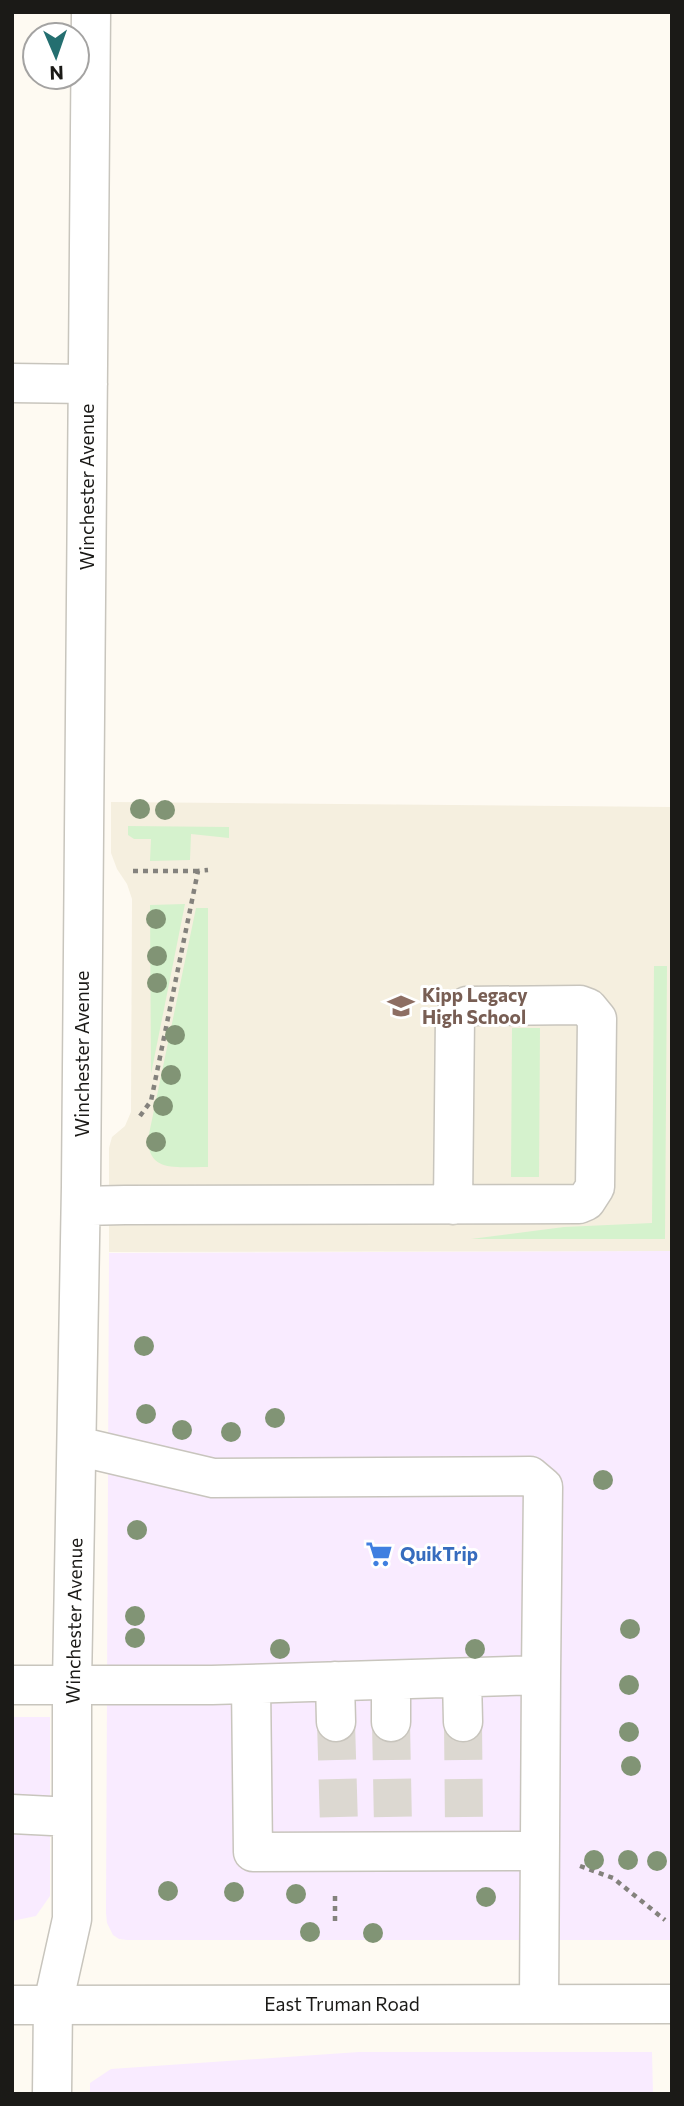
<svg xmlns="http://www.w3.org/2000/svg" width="684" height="2106" viewBox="0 0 684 2106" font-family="Commissioner,sans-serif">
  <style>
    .commercial { fill: #f9ebff }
    .built { fill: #f5efdf }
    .green { fill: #d5f2cd }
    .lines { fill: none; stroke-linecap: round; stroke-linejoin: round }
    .minor-tunnel { stroke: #dcd8d1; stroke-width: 38; stroke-dasharray: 38 19; stroke-linecap: butt }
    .minor-casing { stroke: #c8c5bd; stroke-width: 41 }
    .major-casing { stroke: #c8c5bd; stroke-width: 41 }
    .path { stroke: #84827d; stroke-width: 4.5; stroke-dasharray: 5 5; stroke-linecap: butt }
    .minor { stroke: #fff; stroke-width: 38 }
    .major { stroke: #fff; stroke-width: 38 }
    .tree { fill: #819475 }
    .labels { text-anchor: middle; stroke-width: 6; stroke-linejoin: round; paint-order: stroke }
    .street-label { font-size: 19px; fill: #1b1a17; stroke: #fff }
    .education-label { font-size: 19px; font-weight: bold; fill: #785e54; stroke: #fff; text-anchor: start }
    .shop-label { font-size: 19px; font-weight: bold; fill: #366cbe; stroke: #fff; text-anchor: start }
  </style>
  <rect width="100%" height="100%" fill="#fefaf2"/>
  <path class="commercial" d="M 672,1251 L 672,1940 L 127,1940 L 119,1939 L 113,1935 L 107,1923 L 106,1913 L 109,1253 Z
    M 12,1717 L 50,1717 L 50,1896 L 36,1916 L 12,1921 Z
    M 359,2052 L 652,2052 L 653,2094 L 90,2094 L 90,2083 L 111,2069 Z"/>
  <path class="built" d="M 111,802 L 672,807 L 672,1251 L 109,1252 L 109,1148 L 112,1137 L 125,1126 L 131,1112 L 132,899 L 127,884 L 117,869 L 111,853 Z"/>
  <path class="green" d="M 128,826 L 229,827 L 229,838 L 191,834 L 190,860 L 150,861 L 151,839 L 134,839 L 128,835 Z
    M 185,904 L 151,1074 L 150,905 Z
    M 196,908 L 208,908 L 208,1167 C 180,1166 144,1175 149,1134 Z
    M 654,966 L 667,966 L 665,1239 L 471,1239 L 564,1227 L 652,1223 Z
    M 512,1028 L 540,1028 L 539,1177 L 511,1177 Z"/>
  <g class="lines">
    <path class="minor-tunnel" d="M 336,1722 L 339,1826
      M 391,1722 L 393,1826
      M 463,1722 L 464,1826"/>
    <g class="minor-casing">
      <path id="minor" d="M 12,383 L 88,384
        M 81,1206 L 125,1205 L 579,1204 L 586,1201 L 595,1187 L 597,1019 L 588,1008 L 580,1005 L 467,1006 L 455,1016 L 453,1205
        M 77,1446 L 213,1478 L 530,1476 L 543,1487 L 541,1675
        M 462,1678 L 463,1722
        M 391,1680 L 391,1722
        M 335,1681 L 336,1722
        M 251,1684 L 253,1852 L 540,1851
        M 12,1685 L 212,1685 L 541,1675 L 539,2003
        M 12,1814 L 72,1817
        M 52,2094 L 53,2004 L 72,1919 L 72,1684 L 81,1186 L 91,12"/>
    </g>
    <g class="major-casing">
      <path id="major" d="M 12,2005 L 672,2004"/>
    </g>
    <path class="path" d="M 133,871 L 198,871
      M 140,1116 L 151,1101 L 198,871 L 208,870
      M 580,1866 L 613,1878 L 665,1920
      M 335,1921 L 335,1894 L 337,1894"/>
    <use href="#minor" class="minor"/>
    <use href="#major" class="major"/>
  </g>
  <g class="tree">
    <circle cx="140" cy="809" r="10"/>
    <circle cx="165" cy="810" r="10"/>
    <circle cx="156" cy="919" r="10"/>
    <circle cx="157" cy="956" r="10"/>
    <circle cx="157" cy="983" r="10"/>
    <circle cx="175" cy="1035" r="10"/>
    <circle cx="171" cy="1075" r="10"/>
    <circle cx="163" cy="1106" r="10"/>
    <circle cx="156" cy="1142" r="10"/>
    <circle cx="144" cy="1346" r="10"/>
    <circle cx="146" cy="1414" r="10"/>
    <circle cx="275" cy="1418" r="10"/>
    <circle cx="182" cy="1430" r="10"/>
    <circle cx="231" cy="1432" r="10"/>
    <circle cx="603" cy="1480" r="10"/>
    <circle cx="137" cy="1530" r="10"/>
    <circle cx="135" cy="1616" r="10"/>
    <circle cx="630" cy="1629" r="10"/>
    <circle cx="135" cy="1638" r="10"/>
    <circle cx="280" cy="1649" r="10"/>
    <circle cx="475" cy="1649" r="10"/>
    <circle cx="629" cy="1685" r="10"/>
    <circle cx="629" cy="1732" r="10"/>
    <circle cx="631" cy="1766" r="10"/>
    <circle cx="594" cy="1860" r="10"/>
    <circle cx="628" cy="1860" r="10"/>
    <circle cx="657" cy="1861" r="10"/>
    <circle cx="168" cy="1891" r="10"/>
    <circle cx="234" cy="1892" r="10"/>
    <circle cx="296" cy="1894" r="10"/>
    <circle cx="486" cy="1897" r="10"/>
    <circle cx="310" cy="1932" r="10"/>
    <circle cx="373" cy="1933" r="10"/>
  </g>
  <defs>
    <g id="school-bare" transform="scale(2.1)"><path d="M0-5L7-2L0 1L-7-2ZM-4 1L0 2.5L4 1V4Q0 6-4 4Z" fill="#8d6e63" stroke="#fff" stroke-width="2.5" paint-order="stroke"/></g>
    <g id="supermarket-bare" transform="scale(2.1)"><path d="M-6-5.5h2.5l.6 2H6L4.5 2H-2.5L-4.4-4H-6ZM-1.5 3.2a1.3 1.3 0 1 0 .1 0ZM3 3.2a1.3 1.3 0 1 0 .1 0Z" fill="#3f7fe0" stroke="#fff" stroke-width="2.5" paint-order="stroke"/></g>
  </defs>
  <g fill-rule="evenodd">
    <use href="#school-bare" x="401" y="1006"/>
    <use href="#supermarket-bare" x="379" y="1554"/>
  </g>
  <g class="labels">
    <g class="street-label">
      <text transform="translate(87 487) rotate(-90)" y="7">Winchester Avenue</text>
      <text transform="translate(82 1054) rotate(-90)" y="7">Winchester Avenue</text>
      <text transform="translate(74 1621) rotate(-89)" y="7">Winchester Avenue</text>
      <text x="342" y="2011">East Truman Road</text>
    </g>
    <g class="education-label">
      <text x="422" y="1002">Kipp Legacy<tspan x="422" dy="22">High School</tspan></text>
    </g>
    <g class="shop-label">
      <text x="400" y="1561">QuikTrip</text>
    </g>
  </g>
  <rect width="684" height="2106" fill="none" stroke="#1b1a17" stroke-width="28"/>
  <g transform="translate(56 56) rotate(178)"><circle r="33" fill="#ffffff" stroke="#a4a3a2" stroke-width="2"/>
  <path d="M0-5L12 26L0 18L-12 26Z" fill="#246f70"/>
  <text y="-10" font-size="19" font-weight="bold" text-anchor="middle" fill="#1b1a17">N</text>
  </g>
</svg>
